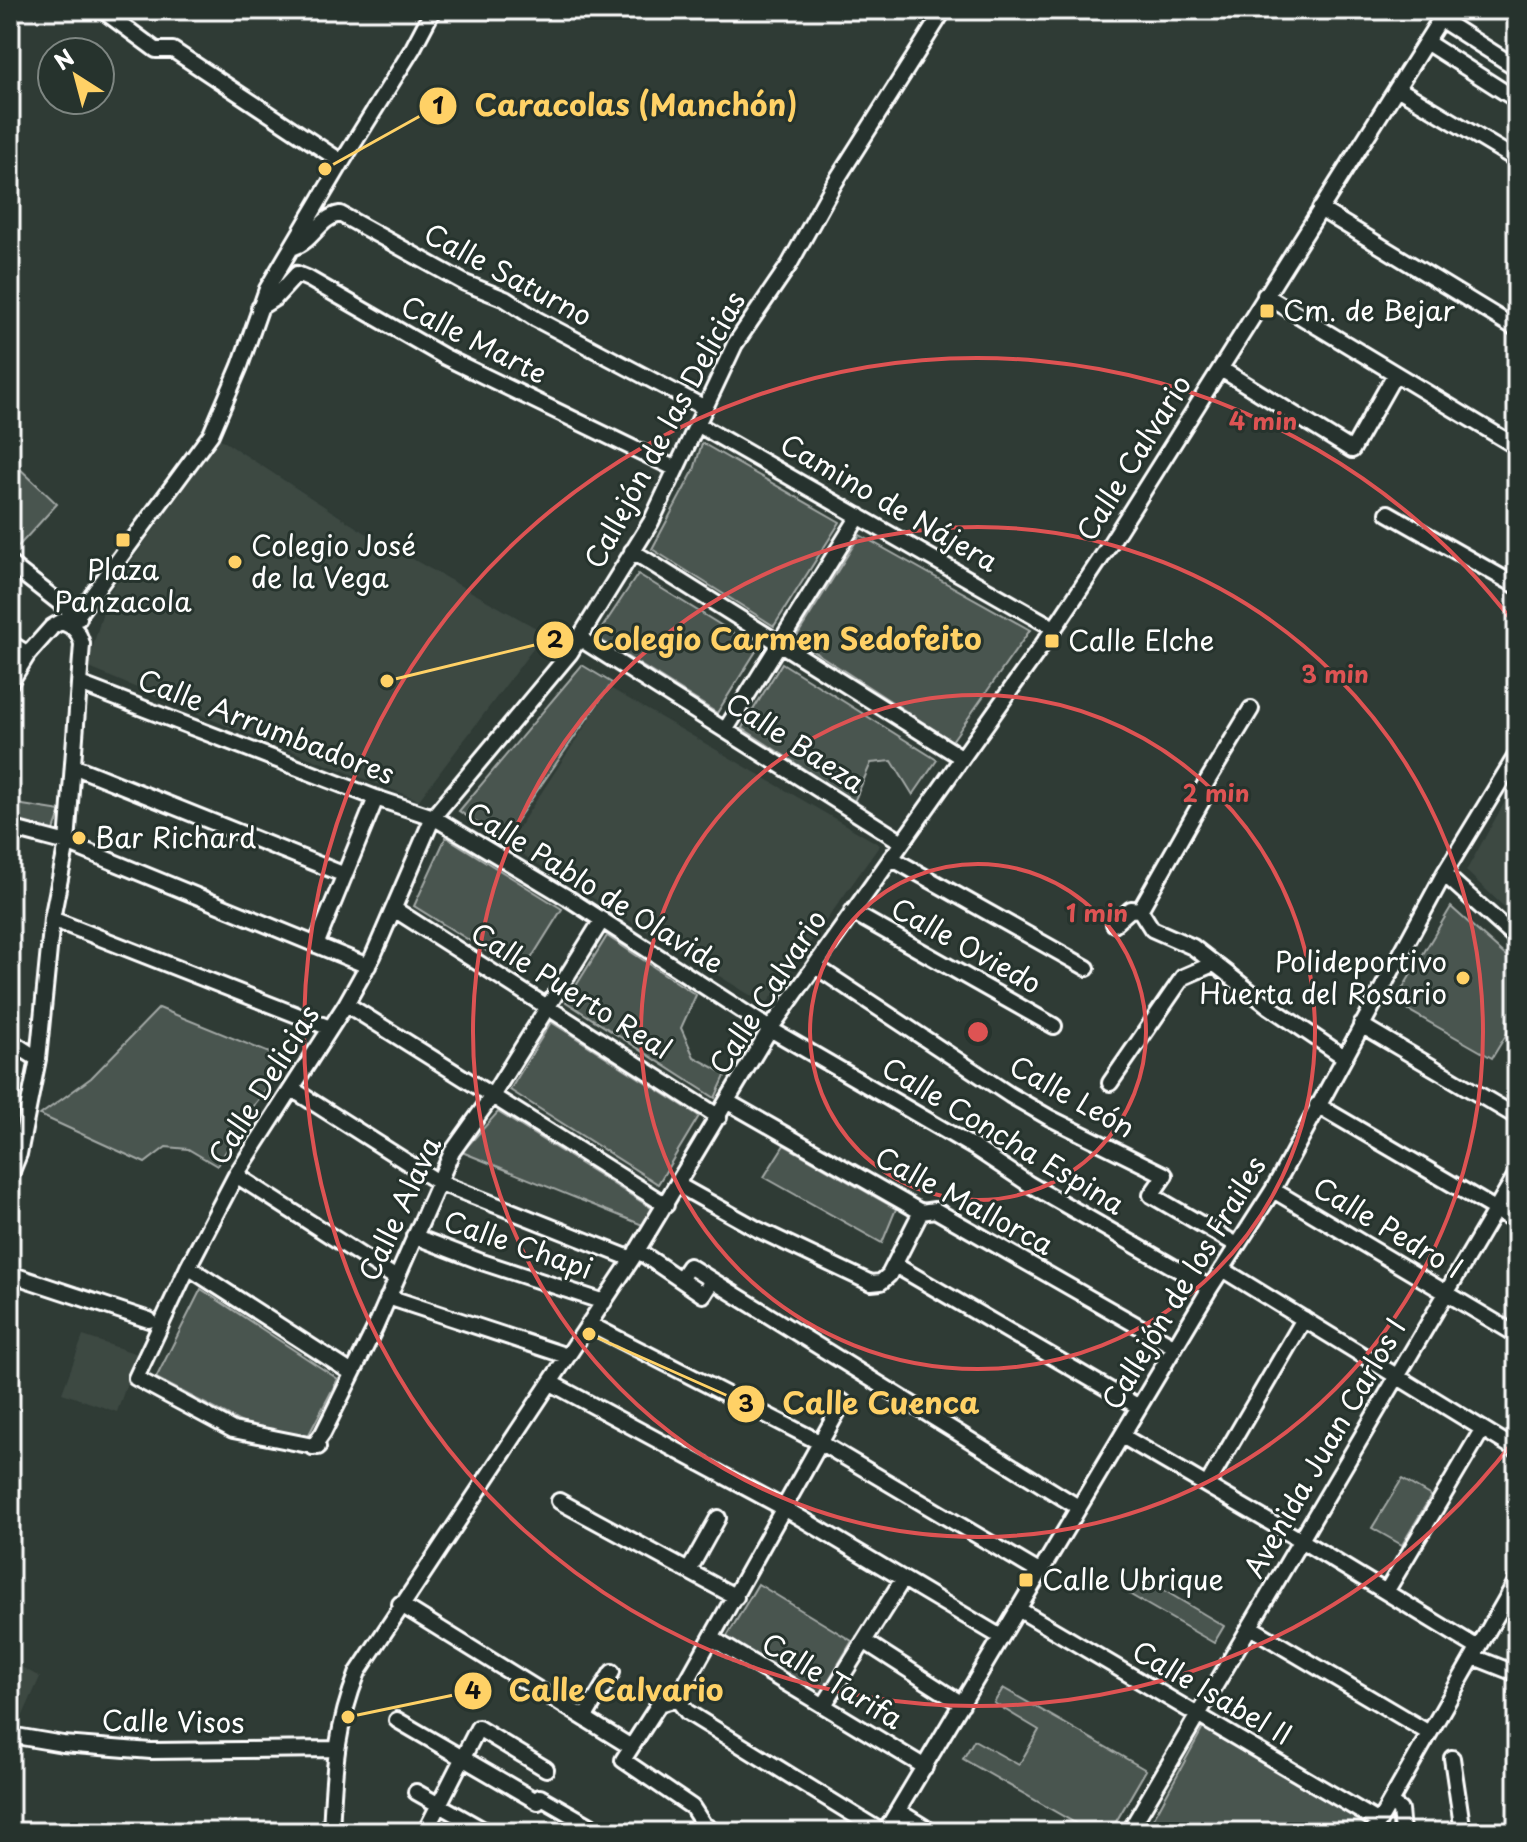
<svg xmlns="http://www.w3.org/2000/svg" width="1527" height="1842" viewBox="0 0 1527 1842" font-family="'Playpen Sans',sans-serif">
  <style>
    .built { fill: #3c4842 }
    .green { fill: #4a544f; stroke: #a4aaa7; stroke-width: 2 }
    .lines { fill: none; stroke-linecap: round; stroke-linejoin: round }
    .street-casing { stroke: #fff; stroke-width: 20 }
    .street { stroke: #26332d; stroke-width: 14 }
    .ring { fill: none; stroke: #de5353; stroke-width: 4 }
    .poi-dot { fill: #ffd166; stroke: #26332d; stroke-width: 3 }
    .labels { text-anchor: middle; stroke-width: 6; stroke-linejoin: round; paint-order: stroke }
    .street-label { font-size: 28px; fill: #fff; stroke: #26332d }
    .poi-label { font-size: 28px; fill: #fff; stroke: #26332d; text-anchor: start }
    .centre { fill: #de5353; stroke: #26332d; stroke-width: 4 }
    .ring-label { font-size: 24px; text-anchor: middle; font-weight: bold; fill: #de5353; stroke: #26332d; stroke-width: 6; stroke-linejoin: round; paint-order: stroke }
    .leader { fill: none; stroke: #ffd166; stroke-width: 3 }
    .callout-dot { fill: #ffd166; stroke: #26332d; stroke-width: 3 }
    .mark-label { font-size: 24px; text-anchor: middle; font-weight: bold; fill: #111 }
    .callout-label { font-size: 30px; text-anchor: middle; font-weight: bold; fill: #ffd166; stroke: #26332d; stroke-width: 6; stroke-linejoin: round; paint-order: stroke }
  </style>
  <rect width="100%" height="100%" fill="#2f3b35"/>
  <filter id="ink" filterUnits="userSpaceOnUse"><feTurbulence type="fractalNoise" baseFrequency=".0125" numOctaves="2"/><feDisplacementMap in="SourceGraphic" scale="16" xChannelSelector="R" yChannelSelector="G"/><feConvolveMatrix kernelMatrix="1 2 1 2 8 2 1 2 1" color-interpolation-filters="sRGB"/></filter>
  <g filter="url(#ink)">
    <path class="built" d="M 219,438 L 359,529 L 545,633 L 419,800 L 234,729 L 87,667 L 108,594 Z
      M 610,688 L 880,845 L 766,1005 L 507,845 Z
      M 1517,780 L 1517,919 L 1466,871 Z
      M 83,1336 L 137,1354 L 117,1412 L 62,1393 Z
      M 10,1661 L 40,1677 L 17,1729 L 10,1728 Z"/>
    <path class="green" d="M 702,443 L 840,522 L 774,626 L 652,549 L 694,470 Z
      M 16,465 L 57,504 L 15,550 L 10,547 L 10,473 Z
      M 860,535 L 1030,630 L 952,741 L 795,639 Z
      M 638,574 L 758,648 L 717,713 L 596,637 Z
      M 782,663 L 937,760 L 913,795 L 892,761 L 871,763 L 854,802 L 742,728 Z
      M 582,665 L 612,683 L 503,840 L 459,811 Z
      M 10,803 L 61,811 L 53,833 L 10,818 Z
      M 446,837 L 562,909 L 522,973 L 414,906 Z
      M 1451,907 L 1517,966 L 1517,1025 L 1514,1029 L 1511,1027 L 1492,1058 L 1408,1010 L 1413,1001 L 1401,991 Z
      M 607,936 L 696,995 L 681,1028 L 694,1057 L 726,1074 L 715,1098 L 566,1002 Z
      M 159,1008 L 289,1061 L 255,1104 L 217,1166 L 188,1149 L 166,1147 L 145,1163 L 40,1115 L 91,1078 Z
      M 551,1022 L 699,1116 L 658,1184 L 510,1090 Z
      M 498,1112 L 653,1209 L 645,1226 L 462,1152 Z
      M 784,1145 L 896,1209 L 882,1243 L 764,1177 Z
      M 201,1289 L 338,1379 L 307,1438 L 242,1423 L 156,1378 Z
      M 1402,1479 L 1431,1496 L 1402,1545 L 1372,1528 Z
      M 1140,1576 L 1224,1626 L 1214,1643 L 1129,1594 Z
      M 758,1584 L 852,1641 L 820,1695 L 726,1638 Z
      M 1003,1688 L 1146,1770 L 1110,1832 L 1091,1832 L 963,1759 L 974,1740 L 1019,1765 L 1039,1730 L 994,1703 Z
      M 1204,1726 L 1368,1820 L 1361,1832 L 1146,1832 Z"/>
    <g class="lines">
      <g class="street-casing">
        <path id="street" d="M 102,10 L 156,50 L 173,50 L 342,162
          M 1440,19 L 1517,68
          M 1426,42 L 1517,100
          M 1397,88 L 1517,160
          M 1320,209 L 1517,329
          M 294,247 C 313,241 320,217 340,214 L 465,283 L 505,299 L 536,319 L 705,408
          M 1265,295 L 1517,447
          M 259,308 L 275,298 L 297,274 L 309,279 L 445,357 L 676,469
          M 1221,369 L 1352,450 L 1395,374
          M 697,424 L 1054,628
          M 1388,513 L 1517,586
          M 632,551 L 961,757
          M 10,564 L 79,618
          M 579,638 L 902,842
          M 10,643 L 28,654
          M 10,683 L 28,654 L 52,627 L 73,615 L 77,616 L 211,434 L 240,366 L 267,289 L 342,162 L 413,48 L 433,10
          M 80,684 L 376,798 L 433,817 L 568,898 L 770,1029 L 975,1148 L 1029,1184 L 1210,1288
          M 1251,709 L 1203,788 L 1202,801 L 1140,910 L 1152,929 L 1193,947 L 1270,1007 L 1344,1057
          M 726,729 L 859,516
          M 73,766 L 345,875
          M 10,828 L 67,843 L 368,966
          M 891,858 L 1087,968
          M 1444,874 L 1517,939
          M 394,909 L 719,1117
          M 852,912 L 1054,1026
          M 52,919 L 330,1028
          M 1114,924 L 1131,909 L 1140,910
          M 316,945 L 376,798
          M 815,966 L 1010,1095 L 1050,1118 L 1165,1175 L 1151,1195 L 1237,1245
          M 346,1004 L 666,1205
          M 1361,1025 L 1517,1117
          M 10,1041 L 38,1059
          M 1110,1083 L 1183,977 L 1213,964
          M 292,1089 L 438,1182 L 632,1259
          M 728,1102 L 921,1212 L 935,1210 L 1175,1347
          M 1317,1105 L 1517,1222
          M 236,1175 L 396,1278
          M 10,1176 L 19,1154 L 38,1059 L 52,919 L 67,843 L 82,644 C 79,632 74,626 61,622
          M 678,1185 L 757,1229 L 871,1283 L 881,1282 L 889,1275 L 921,1212
          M 1273,1190 L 1517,1335
          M 414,1236 L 482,1262 L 604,1302
          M 637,1250 L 703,1295 L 712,1281
          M 895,1265 L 1139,1407
          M 188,1267 L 352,1373
          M 1222,1269 L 1517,1450
          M 10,1274 L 149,1320
          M 680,1279 L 689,1266 L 1078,1507
          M 388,1297 L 567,1356
          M 589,1324 L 821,1443 L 1039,1572
          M 551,1383 L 784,1508 L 1001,1637
          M 1122,1436 L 1302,1541 L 1478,1648
          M 313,1447 L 323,1433 L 375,1328 L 452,1152 L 492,1096 L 602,920
          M 318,1447 L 233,1430 L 136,1378 L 188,1267 L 236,1175 L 346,1004 L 373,956 L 433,817 L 570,653 L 651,522 L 735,344 L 789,265 L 834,184 L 944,10
          M 1207,1485 L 1304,1319
          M 559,1501 L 736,1597
          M 689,1570 L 718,1518
          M 1386,1592 L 1482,1430
          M 400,1604 L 631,1747
          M 1018,1609 L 1379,1822
          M 1250,1627 L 1429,1733
          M 713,1639 L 925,1767
          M 864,1641 L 962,1704
          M 1474,1657 L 1517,1674
          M 677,1699 L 843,1402
          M 677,1699 L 687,1712 L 882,1832
          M 677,1699 L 659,1704 L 623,1760 L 692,1807 L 703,1824 L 715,1832
          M 824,1705 L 903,1579
          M 585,1717 L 612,1672
          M 397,1720 L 538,1802 L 540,1797 L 601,1832
          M 10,1735 L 63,1744 L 151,1751 L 336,1749
          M 1452,1758 L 1463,1832
          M 416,1792 L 487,1832
          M 1390,1803 L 1400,1810 L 1402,1832
          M 898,1811 L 932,1832
          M 331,1832 C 334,1771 335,1730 358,1672 L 632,1259 L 770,1029 L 1060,620 L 1105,552 L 1446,10
          M 425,1832 L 478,1728 L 546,1769
          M 615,1832 L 618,1832
          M 885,1832 L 1210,1288 L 1273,1190 L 1444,874 L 1517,754
          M 1129,1832 L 1517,1173
          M 1373,1832 L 1517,1580"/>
      </g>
      <use href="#street" class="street"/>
    </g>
  </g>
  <g class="ring">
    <circle cx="978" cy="1032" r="168"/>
    <circle cx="978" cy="1032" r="337"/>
    <circle cx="978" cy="1032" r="505"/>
    <path d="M1516 1438A674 674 0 1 1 1516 626"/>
  </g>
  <g class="poi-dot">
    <rect x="1259" y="303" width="16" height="16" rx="4"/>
    <rect x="115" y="532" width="16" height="16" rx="4"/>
    <circle cx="235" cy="562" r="8"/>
    <rect x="1044" y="633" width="16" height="16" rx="4"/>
    <circle cx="79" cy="838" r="8"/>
    <circle cx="1463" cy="978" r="8"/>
    <rect x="1018" y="1572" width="16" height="16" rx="4"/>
  </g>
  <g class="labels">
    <g class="street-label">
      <text transform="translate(508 275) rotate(28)" y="10">Calle Saturno</text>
      <text transform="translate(474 340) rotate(27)" y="10">Calle Marte</text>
      <text transform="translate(665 430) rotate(-62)" y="10">Callejón de las Delicias</text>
      <text transform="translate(1134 458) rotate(-58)" y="10">Calle Calvario</text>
      <text transform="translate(889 503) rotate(30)" y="10">Camino de Nájera</text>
      <text transform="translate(266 727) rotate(21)" y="10">Calle Arrumbadores</text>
      <text transform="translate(795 743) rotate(33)" y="10">Calle Baeza</text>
      <text transform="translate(595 888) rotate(32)" y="10">Calle Pablo de Olavide</text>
      <text transform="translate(966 946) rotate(29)" y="10">Calle Oviedo</text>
      <text transform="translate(571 991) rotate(32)" y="10">Calle Puerto Real</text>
      <text transform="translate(768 992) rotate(-57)" y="10">Calle Calvario</text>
      <text transform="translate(264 1085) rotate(-58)" y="10">Calle Delicias</text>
      <text transform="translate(1072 1097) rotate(29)" y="10">Calle León</text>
      <text transform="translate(1003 1136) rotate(31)" y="10">Calle Concha Espina</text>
      <text transform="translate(964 1201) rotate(28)" y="10">Calle Mallorca</text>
      <text transform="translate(400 1209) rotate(-65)" y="10">Calle Alava</text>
      <text transform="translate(1388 1228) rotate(31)" y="10">Calle Pedro I</text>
      <text transform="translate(518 1245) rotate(19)" y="10">Calle Chapi</text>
      <text transform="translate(1184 1283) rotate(-59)" y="10">Callejón de los Frailes</text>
      <text transform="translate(1325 1448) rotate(-60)" y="10">Avenida Juan Carlos I</text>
      <text transform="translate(832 1681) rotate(31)" y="10">Calle Tarifa</text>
      <text transform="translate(1212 1693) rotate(30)" y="10">Calle Isabel II</text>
      <text transform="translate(173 1722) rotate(1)" y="10">Calle Visos</text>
    </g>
    <g class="poi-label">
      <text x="1283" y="321">Cm. de Bejar</text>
      <text x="251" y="556">Colegio José<tspan x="251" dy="32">de la Vega</tspan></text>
      <text x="123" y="580" text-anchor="middle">Plaza<tspan x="123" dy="32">Panzacola</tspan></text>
      <text x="1068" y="651">Calle Elche</text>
      <text x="95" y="848">Bar Richard</text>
      <text x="1447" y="972" text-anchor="end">Polideportivo<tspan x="1447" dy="32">Huerta del Rosario</tspan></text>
      <text x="1042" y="1590">Calle Ubrique</text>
    </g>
  </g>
  <circle cx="978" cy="1032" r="12" class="centre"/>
  <g class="ring-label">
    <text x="1263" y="430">4 min</text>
    <text x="1335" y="683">3 min</text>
    <text x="1216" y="802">2 min</text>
    <text x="1097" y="922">1 min</text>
  </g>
  <path class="leader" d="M325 169L438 106M387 681L555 640M589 1334L746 1404M348 1717L473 1691"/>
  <g class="callout-dot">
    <circle cx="325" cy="169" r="8"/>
    <circle cx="387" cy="681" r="8"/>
    <circle cx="589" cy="1334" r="8"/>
    <circle cx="348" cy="1717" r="8"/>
    <circle cx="438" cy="106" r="20"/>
    <circle cx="555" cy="640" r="20"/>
    <circle cx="746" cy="1404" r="20"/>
    <circle cx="473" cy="1691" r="20"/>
  </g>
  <g class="mark-label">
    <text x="438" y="114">1</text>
    <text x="555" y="648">2</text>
    <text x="746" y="1412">3</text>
    <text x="473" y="1699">4</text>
  </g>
  <g class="callout-label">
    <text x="636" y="116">Caracolas (Manchón)</text>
    <text x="787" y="650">Colegio Carmen Sedofeito</text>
    <text x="881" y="1414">Calle Cuenca</text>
    <text x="616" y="1701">Calle Calvario</text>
  </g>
  <rect width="1527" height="1842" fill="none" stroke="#26332d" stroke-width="40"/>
  <rect x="20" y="20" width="1487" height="1802" fill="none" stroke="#fff" stroke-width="3" filter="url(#ink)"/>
  <g transform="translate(76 76) rotate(324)"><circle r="38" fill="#26332d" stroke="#7d8581" stroke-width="2"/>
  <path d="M0-6L14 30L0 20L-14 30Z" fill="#ffd166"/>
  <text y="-12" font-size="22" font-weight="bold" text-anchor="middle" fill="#ffffff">N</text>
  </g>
</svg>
